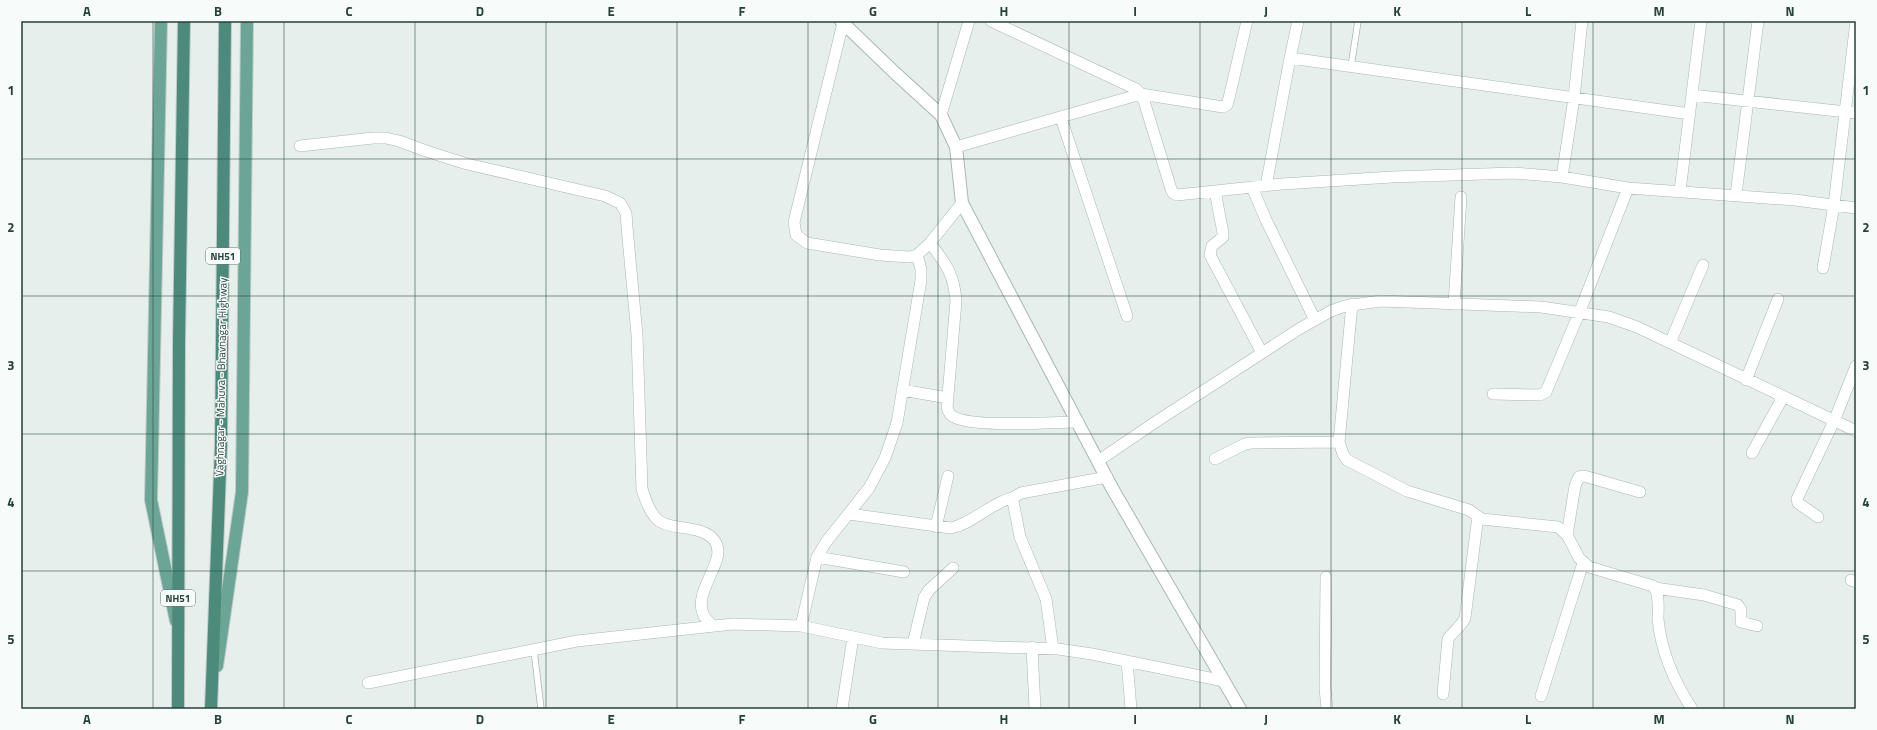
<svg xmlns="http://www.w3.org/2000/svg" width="1877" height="730" viewBox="0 0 1877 730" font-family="'Titillium Web',sans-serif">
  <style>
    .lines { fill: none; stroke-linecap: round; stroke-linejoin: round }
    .service-casing { stroke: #a8b8b2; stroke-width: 7 }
    .minor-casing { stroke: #a8b8b2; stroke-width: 12 }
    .tertiary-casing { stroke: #a8b8b2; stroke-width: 14 }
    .primary-casing { stroke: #c2cac8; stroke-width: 14 }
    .trunk-casing { stroke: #c2cac8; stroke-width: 14 }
    .service { stroke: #fff; stroke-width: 5.5 }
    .minor { stroke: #fff; stroke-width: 11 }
    .tertiary { stroke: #fff; stroke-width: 12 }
    .primary { stroke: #6aa596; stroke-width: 12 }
    .trunk { stroke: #4c8a7c; stroke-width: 12 }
    .grid { fill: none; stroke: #24423a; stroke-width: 1; stroke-opacity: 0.55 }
    .labels { text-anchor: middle; stroke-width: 3; stroke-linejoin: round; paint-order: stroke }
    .shield { fill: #f7fbf9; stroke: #637a73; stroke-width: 1 }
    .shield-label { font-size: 10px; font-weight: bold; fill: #24423a }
    .street-label { font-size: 11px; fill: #24423a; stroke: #f7fbf9 }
    .neatline { fill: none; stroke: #24423a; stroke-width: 1.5 }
    .grid-label { font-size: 13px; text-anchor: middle; font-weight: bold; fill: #24423a }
  </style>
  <rect width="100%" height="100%" fill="#e6efeb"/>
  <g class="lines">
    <g class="service-casing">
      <path id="service" d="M 1351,67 L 1358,21
        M 534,650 L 541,709"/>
    </g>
    <g class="minor-casing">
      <path id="minor" d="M 991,21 L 1136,89 L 1141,94 L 1144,101 L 1171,189 L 1173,193 L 1177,195 L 1282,184 L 1392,177 L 1514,173 L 1562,177 L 1628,188 L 1795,200 L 1856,208
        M 843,23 L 794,222 L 796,235 L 807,243 L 880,255 L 909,257 L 917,255 L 930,243 L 962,203
        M 1290,58 L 1690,114
        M 1692,95 L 1856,113
        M 941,115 L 969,21
        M 1061,118 L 1127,316
        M 300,146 L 373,138 L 386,138 L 399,141 L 429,152 L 467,164 L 605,196 L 620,203 L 626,213 L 627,227 L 637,335 L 642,489 C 645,498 648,509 655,517 C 666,532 701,523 714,540 C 730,560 691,590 704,616 C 706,619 709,622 712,625
        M 956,147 L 1141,94 L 1223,107 L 1227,105 L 1229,98 L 1247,21
        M 1562,177 L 1574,98 L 1582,21
        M 1266,186 L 1290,58 L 1298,21
        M 1252,187 L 1266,220 L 1315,320
        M 1215,191 L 1223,233 L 1223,237 L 1212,246 L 1210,255 L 1262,353
        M 1680,191 L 1701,21
        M 1736,195 L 1758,21
        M 930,243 C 946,264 954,274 956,301 L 947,407 C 948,411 950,415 954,417 C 974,428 1051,422 1078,422
        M 1823,268 L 1834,205 L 1856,21
        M 1352,304 L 1339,442 L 1343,454 L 1347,460 L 1407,491 L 1469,510 L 1482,519 L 1558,527 L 1567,535 L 1579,558 L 1589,567 L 1653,586 C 1660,593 1658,610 1658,619 C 1661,651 1675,683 1692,709
        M 1454,304 L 1461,197
        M 1670,343 L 1703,265
        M 1746,380 L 1778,299
        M 902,390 L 948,398
        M 1493,394 L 1540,395 L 1546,392 L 1580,311 L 1628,188
        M 1752,453 L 1783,397
        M 1215,459 L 1245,444 L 1251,443 L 1339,442
        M 1098,461 L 1157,421 L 1299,329 L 1331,311 L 1345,306 L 1381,301 L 1541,307 L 1609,317 L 1637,327 L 1856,431
        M 849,514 L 951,528 C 974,523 990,503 1014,497
        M 1818,517 L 1798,503 L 1797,499 L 1834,421 L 1856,366
        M 936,527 L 948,476
        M 1567,535 L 1575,486 L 1579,477 L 1584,476 L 1640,492
        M 817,557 L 904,572
        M 1326,577 L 1325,688 L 1327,709
        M 1851,580 L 1856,582
        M 1655,588 L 1704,595 L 1738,605 L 1741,610 L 1741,622 L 1757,626
        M 801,626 L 817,557 L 826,542 L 869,488 L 885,458 L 897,423 L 921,280 L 921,269 L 917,255
        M 913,644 L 924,598 L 929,590 L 953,568
        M 1032,647 L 1035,709
        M 1053,649 L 1046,599 L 1020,537 L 1013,501 L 1014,497 L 1021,493 L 1107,477
        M 1127,661 L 1131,709
        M 368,683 L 577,641 L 733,624 L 801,626 L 882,643 L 1058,649 L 1092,654 L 1224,681
        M 1443,694 L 1448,639 C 1453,631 1461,627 1465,618 L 1478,516
        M 1541,696 L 1583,563
        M 842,709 L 853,637"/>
    </g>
    <g class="tertiary-casing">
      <path id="tertiary" d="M 841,21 L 894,72 L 941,115 L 956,147 L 962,203 L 1112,488 L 1240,709"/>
    </g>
    <g class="primary-casing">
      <path id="primary" d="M 161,21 L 151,500 L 176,621
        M 217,666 L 242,492 L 247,21"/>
    </g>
    <g class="trunk-casing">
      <path id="trunk" d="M 178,709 L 179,342 L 184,21
        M 211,709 L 221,445 L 225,21"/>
    </g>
    <use href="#service" class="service"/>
    <use href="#minor" class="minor"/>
    <use href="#tertiary" class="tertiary"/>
    <use href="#primary" class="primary"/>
    <use href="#trunk" class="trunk"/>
  </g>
  <path class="grid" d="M 153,21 L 153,709M 284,21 L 284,709M 415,21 L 415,709M 546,21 L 546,709M 677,21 L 677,709M 808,21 L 808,709M 938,21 L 938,709M 1069,21 L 1069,709M 1200,21 L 1200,709M 1331,21 L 1331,709M 1462,21 L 1462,709M 1593,21 L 1593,709M 1724,21 L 1724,709M 21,159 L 1856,159M 21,296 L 1856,296M 21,434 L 1856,434M 21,571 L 1856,571"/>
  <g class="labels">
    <g class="shield">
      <rect x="206" y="248" width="34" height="16" rx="3"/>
      <rect x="161" y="590" width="34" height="16" rx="3"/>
    </g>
    <g class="shield-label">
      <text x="223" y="260">NH51</text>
      <text x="178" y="602">NH51</text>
    </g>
    <g class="street-label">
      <text transform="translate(221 377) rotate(-89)" y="4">Vaghnagar - Mahuva - Bhavnagar Highway</text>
    </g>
  </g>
  <rect width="1877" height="730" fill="none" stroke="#f7fbf9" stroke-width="44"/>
  <rect x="22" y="22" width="1833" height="686" class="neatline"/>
  <g class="grid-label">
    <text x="87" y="16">A</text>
    <text x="218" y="16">B</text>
    <text x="349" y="16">C</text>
    <text x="480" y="16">D</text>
    <text x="611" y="16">E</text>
    <text x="742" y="16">F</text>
    <text x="873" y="16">G</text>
    <text x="1004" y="16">H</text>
    <text x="1135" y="16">I</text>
    <text x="1266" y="16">J</text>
    <text x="1397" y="16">K</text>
    <text x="1528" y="16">L</text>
    <text x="1659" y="16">M</text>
    <text x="1790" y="16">N</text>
    <text x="11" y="95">1</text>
    <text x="1866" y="95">1</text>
    <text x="11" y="232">2</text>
    <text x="1866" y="232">2</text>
    <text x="11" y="370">3</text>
    <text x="1866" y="370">3</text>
    <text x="11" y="507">4</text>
    <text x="1866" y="507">4</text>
    <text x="11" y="644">5</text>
    <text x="1866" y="644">5</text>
    <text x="87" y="724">A</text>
    <text x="218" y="724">B</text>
    <text x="349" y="724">C</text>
    <text x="480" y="724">D</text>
    <text x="611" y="724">E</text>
    <text x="742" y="724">F</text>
    <text x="873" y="724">G</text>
    <text x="1004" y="724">H</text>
    <text x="1135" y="724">I</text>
    <text x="1266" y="724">J</text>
    <text x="1397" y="724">K</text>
    <text x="1528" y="724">L</text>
    <text x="1659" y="724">M</text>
    <text x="1790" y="724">N</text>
  </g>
</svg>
